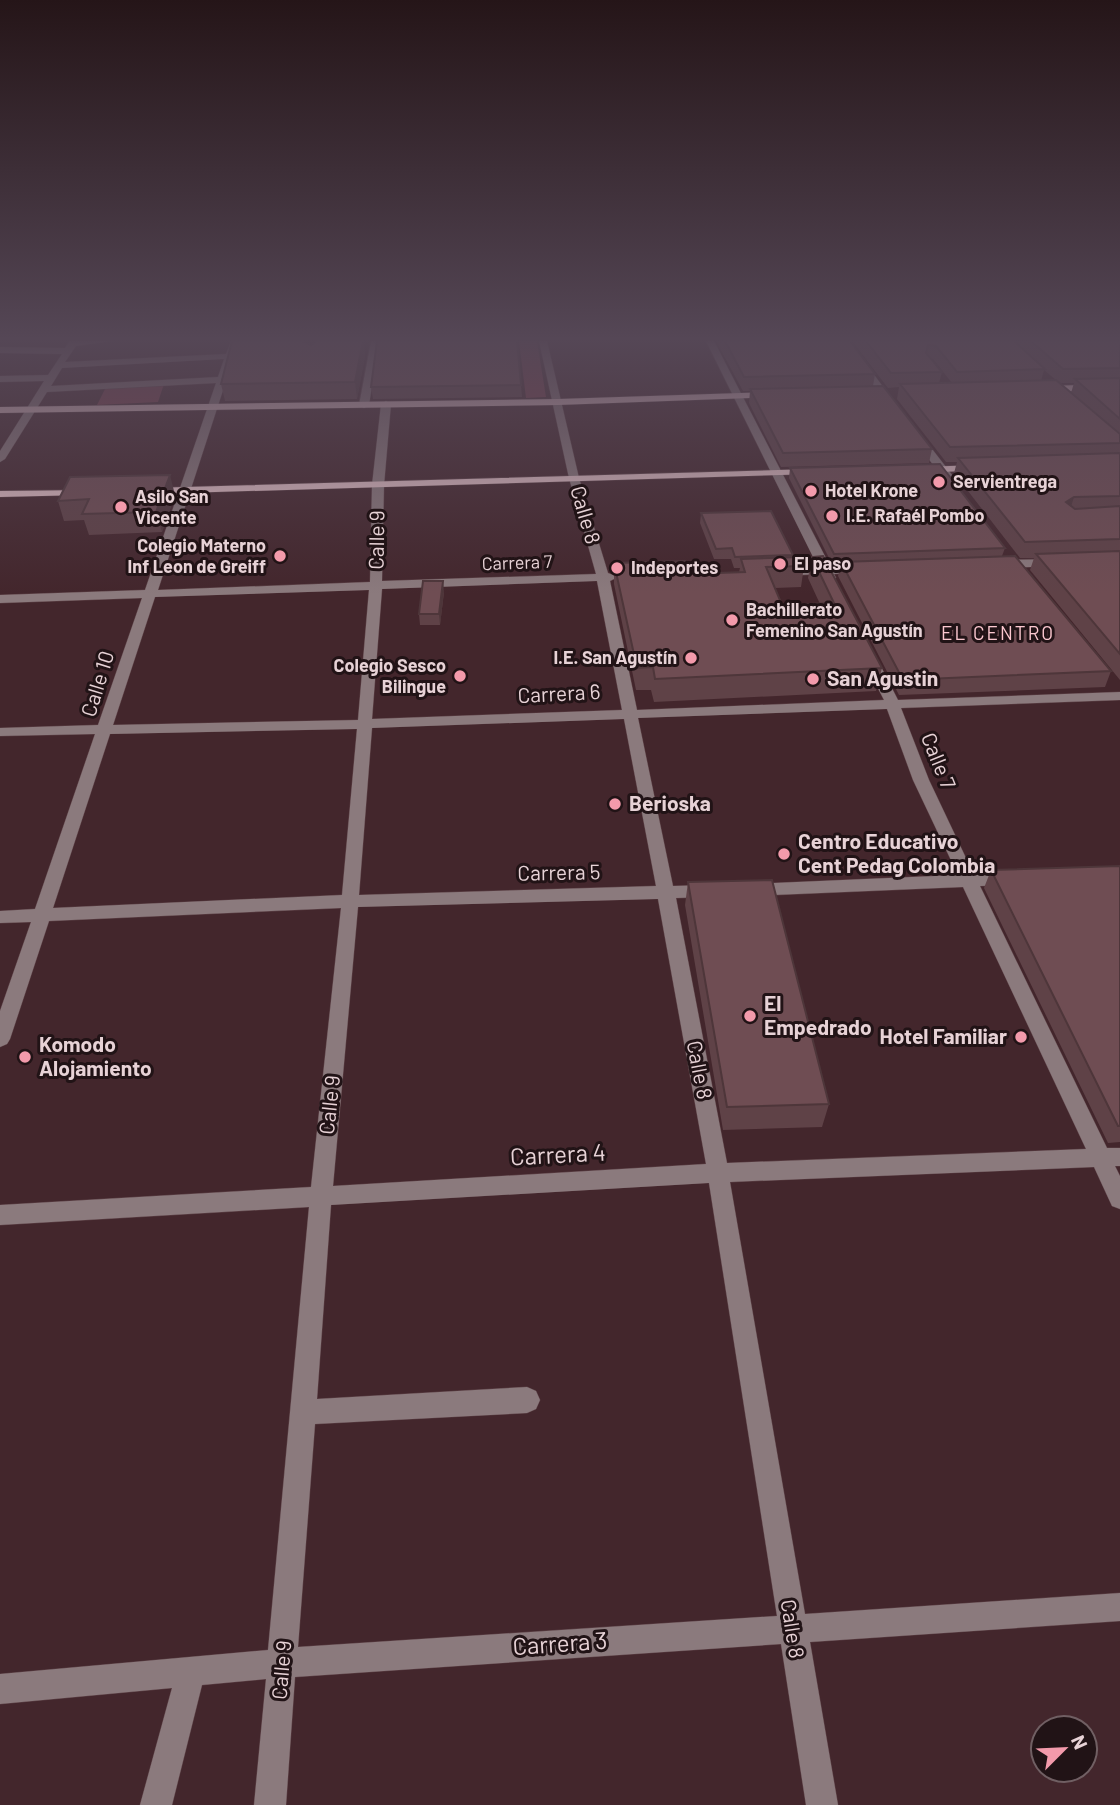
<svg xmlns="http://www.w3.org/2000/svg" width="1120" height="1805" viewBox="0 0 1120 1805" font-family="Barlow,sans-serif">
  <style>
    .green { fill: #7e3e4c }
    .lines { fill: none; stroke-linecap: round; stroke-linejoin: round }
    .minor-casing { stroke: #5d4247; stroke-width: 1 }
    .major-casing { stroke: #5d4247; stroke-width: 1 }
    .minor { fill: #8b7a7d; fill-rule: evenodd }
    .major { fill: #e7c5ca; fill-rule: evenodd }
    .wall { fill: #5f4247; fill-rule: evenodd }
    .shaded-wall { fill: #4e363a }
    .building { fill: #6f4d53; stroke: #4e363a; stroke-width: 2 }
    .poi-dot { fill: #f39aab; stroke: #211316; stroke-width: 2.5 }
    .labels { text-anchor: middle; stroke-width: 6; stroke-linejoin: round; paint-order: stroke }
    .far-poi-label { font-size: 18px; font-weight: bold; fill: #e7d2d6; stroke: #211316; text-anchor: start }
    .far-street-label { font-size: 18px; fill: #e7d2d6; stroke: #211316 }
    .far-neighbourhood-label { font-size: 19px; letter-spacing: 2px; fill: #fcc8d0; stroke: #211316 }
    .street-label { font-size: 21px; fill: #e7d2d6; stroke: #211316 }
    .poi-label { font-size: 21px; font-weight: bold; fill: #e7d2d6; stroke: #211316; text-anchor: start }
    .near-street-label { font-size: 24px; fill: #e7d2d6; stroke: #211316 }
  </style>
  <rect width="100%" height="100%" fill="#43262c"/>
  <path class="green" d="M 519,341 L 537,341 L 546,397 L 526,398 Z
    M 164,384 L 158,402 L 97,405 L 106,387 Z"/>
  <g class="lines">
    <g class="minor-casing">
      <path id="minor" d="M 69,341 L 112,341 L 76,346 L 65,362 L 226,354 L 231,341 L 239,341 L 158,590 L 370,582 L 372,485 L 381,404 L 386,401 L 391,404 L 384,485 L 382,581 L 596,574 L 569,478 L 539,341 L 547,341 L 579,478 L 608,573 L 618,577 L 610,581 L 637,710 L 884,700 L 862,657 L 869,653 L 876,657 L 898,700 L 1120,692 L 1120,700 L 901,708 L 929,780 L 974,875 L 1011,873 L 1020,879 L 1011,885 L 980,886 L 1107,1148 L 1120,1148 L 1120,1166 L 1115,1166 L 1120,1176 L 1120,1209 L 1112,1206 L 1094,1167 L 730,1182 L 805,1614 L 1120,1593 L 1120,1621 L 810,1642 L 838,1805 L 806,1805 L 781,1644 L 295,1677 L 286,1805 L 254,1805 L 266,1679 L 202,1685 L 172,1805 L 140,1805 L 172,1688 L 0,1704 L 0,1674 L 268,1650 L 309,1207 L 0,1225 L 0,1205 L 311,1187 L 341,908 L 49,921 L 10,1039 L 7,1044 L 0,1047 L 0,1011 L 31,922 L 0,923 L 0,911 L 35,909 L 95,734 L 0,736 L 0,728 L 98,725 L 142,598 L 0,603 L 0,595 L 145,590 L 216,383 L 47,392 L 5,459 L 0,462 L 0,451 L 44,381 L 0,382 L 0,376 L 48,375 L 62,354 L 0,353 L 0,347 L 65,348 ZM 224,359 L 218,377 L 51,386 L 62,368 ZM 597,581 L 622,710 L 372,719 L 382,589 ZM 369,590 L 358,720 L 113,725 L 155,597 ZM 887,709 L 913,780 L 958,875 L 752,884 L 743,890 L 752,896 L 963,887 L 1086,1149 L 727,1163 L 676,898 L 710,897 L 719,891 L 710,885 L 673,886 L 638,718 ZM 624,719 L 656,886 L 359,895 L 372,728 ZM 357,729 L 342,895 L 53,908 L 110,734 ZM 658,899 L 706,1164 L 333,1186 L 358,907 ZM 709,1183 L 777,1616 L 298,1647 L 315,1424 L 527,1413 L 536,1409 L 540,1400 L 536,1391 L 527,1387 L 317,1399 L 331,1205 Z
        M 371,341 L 379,341 L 369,405 L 364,408 L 359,405 Z
        M 706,341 L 714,341 L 830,566 L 860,565 L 864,566 L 864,572 L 834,574 L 836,578 L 830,582 L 826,581 L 822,574 L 780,576 L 774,572 L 780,568 L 818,567 Z
        M 840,341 L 849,341 L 895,403 L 895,407 L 889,407 Z
        M 914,436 L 922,436 L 956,480 L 956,484 L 948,484 L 914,440 Z
        M 1056,559 L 1062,563 L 1060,566 L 1000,568 L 994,564 L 1000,560 Z"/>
    </g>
    <g class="major-casing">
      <path id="major" d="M 1120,384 L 1120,390 L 1043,392 L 1038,389 L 1043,386 Z
        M 774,392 L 779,395 L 777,397 L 558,405 L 0,413 L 0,407 L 558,399 Z
        M 980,465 L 984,466 L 984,470 L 920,473 L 915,470 L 920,467 Z
        M 812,469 L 817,472 L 816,474 L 150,494 L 144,491 L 150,488 Z
        M 88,490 L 90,492 L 84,495 L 0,497 L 0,491 Z"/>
    </g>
    <use href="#minor" class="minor"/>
    <use href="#major" class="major"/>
  </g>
  <path class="wall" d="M 364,341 L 365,356 L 357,399 L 225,401 L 221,384 L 311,345 Z
    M 716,341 L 850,341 L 875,374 L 873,386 L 932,449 L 929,463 L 781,467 L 749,403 L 750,391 L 743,391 Z
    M 852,341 L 1120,341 L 1120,680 L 1030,570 L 1034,558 L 1020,558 L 954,473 L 957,462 L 946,462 L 897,399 L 899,387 L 888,388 ZM 931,359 L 933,359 L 952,383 L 939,383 L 942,372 ZM 1044,370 L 1056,380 L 1041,381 ZM 1060,383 L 1074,383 L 1071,393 Z
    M 521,385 L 522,397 L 373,399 L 371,387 Z
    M 790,468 L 1005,548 L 1002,556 L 1111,671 L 1105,687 L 899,695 L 838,576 L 841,564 L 832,564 L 789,478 Z
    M 175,495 L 162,532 L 89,535 L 84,520 L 64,521 L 58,501 Z
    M 701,513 L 793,555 L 792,557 L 804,566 L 801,587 L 775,588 L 782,605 L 820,604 L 808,578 L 812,557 L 882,668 L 876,691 L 654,702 L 651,690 L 636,690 L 614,584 L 614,563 L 689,574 L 739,572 L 740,568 L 734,568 L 731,559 L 714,559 L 700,523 Z
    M 444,592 L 440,625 L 420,625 L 419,614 Z
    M 1120,866 L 1120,1142 L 1108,1143 L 984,888 L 991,870 Z
    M 688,882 L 829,1104 L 822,1127 L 723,1130 L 685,905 Z"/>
  <path class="shaded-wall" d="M 364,341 L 365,356 L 357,399 L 355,382 Z
    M 170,475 L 175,495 L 162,532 L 156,512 Z
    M 1074,497 L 1069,513 L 1066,502 Z
    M 443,581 L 444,592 L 440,625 L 439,614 Z"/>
  <path class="building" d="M 232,341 L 302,341 L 311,345 L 317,341 L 363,341 L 355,382 L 221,384 Z
    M 377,341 L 517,341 L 521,385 L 371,387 Z
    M 725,341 L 850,341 L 875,374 L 744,377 Z
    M 866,341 L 1014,341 L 1045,369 L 957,372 L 936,346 L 928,345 L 926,353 L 942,372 L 891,373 Z
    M 1031,341 L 1120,341 L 1120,368 L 1063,369 Z
    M 1120,378 L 1120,419 L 1075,379 Z
    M 1056,380 L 1120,434 L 1120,443 L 950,447 L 900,384 Z
    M 883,386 L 932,449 L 783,453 L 750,389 Z
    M 1120,453 L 1120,496 L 1074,497 L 1066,502 L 1075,509 L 1120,506 L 1120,539 L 1025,542 L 958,458 Z
    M 940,464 L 1005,548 L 834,554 L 790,468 Z
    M 170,475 L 156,512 L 82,514 L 89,499 L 58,501 L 70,477 Z
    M 771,511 L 793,555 L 735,557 L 732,548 L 716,549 L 701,513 Z
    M 1120,551 L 1120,654 L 1036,554 Z
    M 823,556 L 882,668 L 655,679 L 653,667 L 637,668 L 614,563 L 685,561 L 689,574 L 745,572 L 741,559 L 800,557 L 804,566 L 766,567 L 782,605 L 834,603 L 812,557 Z
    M 1015,556 L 1111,671 L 903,680 L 841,562 Z
    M 423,581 L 443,581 L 439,614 L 419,614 Z
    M 1120,866 L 1120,1126 L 1118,1126 L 991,870 Z
    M 772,880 L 829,1104 L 727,1107 L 688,882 Z"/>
  <linearGradient id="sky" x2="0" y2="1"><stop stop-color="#251518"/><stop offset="0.57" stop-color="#554756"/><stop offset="1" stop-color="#554756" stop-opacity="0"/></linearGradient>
  <rect width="1120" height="594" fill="url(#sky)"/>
  <g class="poi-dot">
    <circle cx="939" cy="482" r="7"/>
    <circle cx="811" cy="491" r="7"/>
    <circle cx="121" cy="507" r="7"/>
    <circle cx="832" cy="516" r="7"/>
    <circle cx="280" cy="556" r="7"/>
    <circle cx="780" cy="564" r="7"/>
    <circle cx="617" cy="568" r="7"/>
    <circle cx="732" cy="620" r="7"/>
    <circle cx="691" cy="658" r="7"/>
    <circle cx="460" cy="676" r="7"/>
    <circle cx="813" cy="679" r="7"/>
    <circle cx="615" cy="804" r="7"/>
    <circle cx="784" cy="854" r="7"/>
    <circle cx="750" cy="1016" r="7"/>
    <circle cx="1021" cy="1037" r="7"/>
    <circle cx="25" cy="1057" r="7"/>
  </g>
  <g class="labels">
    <g class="far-poi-label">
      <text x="953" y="488">Servientrega</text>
      <text x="825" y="497">Hotel Krone</text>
      <text x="135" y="503">Asilo San<tspan x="135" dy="21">Vicente</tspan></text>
      <text x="846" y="522">I.E. Rafaél Pombo</text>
      <text x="266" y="552" text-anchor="end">Colegio Materno<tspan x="266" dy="21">Inf Leon de Greiff</tspan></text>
      <text x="794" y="570">El paso</text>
      <text x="631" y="574">Indeportes</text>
      <text x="746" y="616">Bachillerato<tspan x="746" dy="21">Femenino San Agustín</tspan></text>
      <text x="677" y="664" text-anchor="end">I.E. San Agustín</text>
      <text x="446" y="672" text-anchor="end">Colegio Sesco<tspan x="446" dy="21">Bilingue</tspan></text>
    </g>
    <g class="far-street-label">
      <text transform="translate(517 563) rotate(-2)" y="6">Carrera 7</text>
    </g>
    <g class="far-neighbourhood-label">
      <text x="998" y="640">EL CENTRO</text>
    </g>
    <g class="street-label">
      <text transform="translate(585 515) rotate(74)" y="7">Calle 8</text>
      <text transform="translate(377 540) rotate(-89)" y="7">Calle 9</text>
      <text transform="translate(98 684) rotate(-73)" y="7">Calle 10</text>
      <text transform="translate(559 694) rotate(-3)" y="7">Carrera 6</text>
      <text transform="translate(938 761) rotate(68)" y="7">Calle 7</text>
      <text transform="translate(559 873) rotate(-1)" y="7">Carrera 5</text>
      <text transform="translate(699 1070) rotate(79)" y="7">Calle 8</text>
      <text transform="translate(330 1105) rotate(-84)" y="7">Calle 9</text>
      <text transform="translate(792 1629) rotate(81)" y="7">Calle 8</text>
      <text transform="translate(282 1670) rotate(-85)" y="7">Calle 9</text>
    </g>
    <g class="poi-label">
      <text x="827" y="686">San Agustin</text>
      <text x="629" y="811">Berioska</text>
      <text x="798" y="849">Centro Educativo<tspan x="798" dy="24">Cent Pedag Colombia</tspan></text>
      <text x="764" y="1011">El<tspan x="764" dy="24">Empedrado</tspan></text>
      <text x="1007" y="1044" text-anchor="end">Hotel Familiar</text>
      <text x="39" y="1052">Komodo<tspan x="39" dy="24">Alojamiento</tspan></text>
    </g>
    <g class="near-street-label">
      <text transform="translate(558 1155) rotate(-3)" y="8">Carrera 4</text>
      <text transform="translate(560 1644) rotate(-4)" y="8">Carrera 3</text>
    </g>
  </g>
  <g transform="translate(1064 1749) rotate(66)"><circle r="33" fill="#211316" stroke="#705f63" stroke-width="2"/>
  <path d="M0-5L12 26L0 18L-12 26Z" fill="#f39aab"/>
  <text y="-10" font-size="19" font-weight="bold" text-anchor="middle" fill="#e7d2d6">N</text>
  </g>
</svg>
